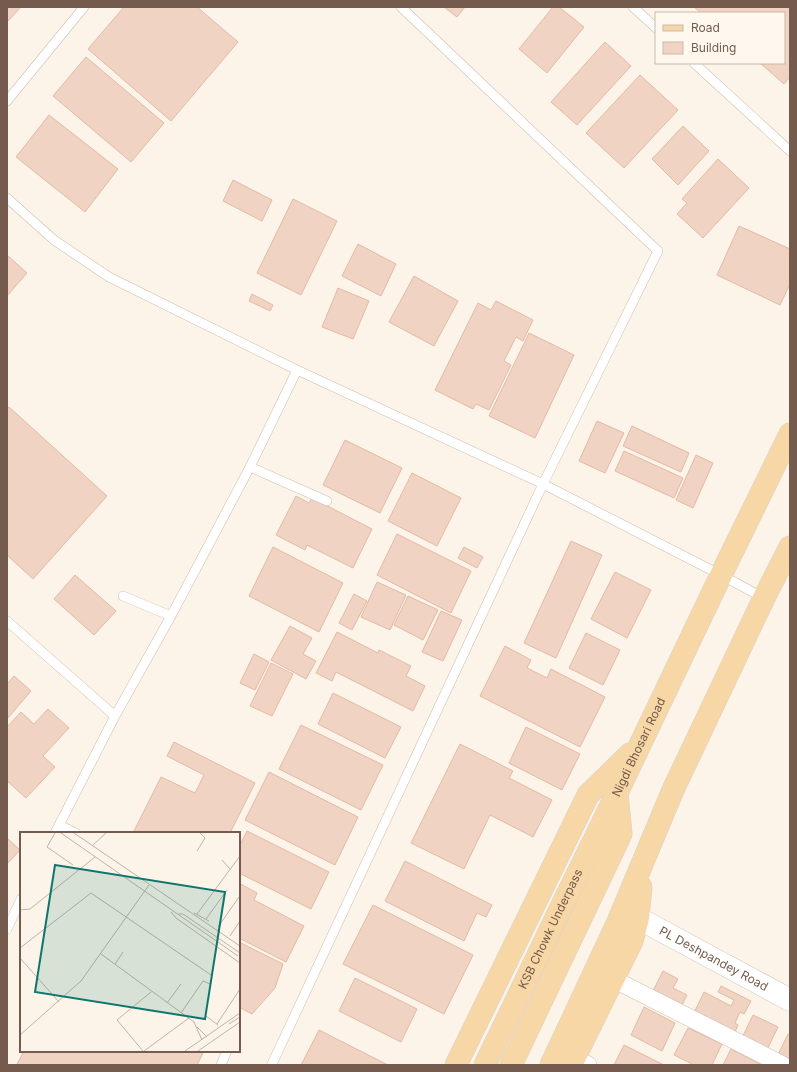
<svg xmlns="http://www.w3.org/2000/svg" width="797" height="1072" viewBox="0 0 797 1072" font-family="Inter,sans-serif">
  <style>
    .building { fill: #f0d3c2; stroke: #e2baa3 }
    .lines { fill: none; stroke-linecap: round; stroke-linejoin: round }
    .service-casing { stroke: #cdbcaf; stroke-width: 10 }
    .minor-casing { stroke: #cdbcaf; stroke-width: 18 }
    .tertiary-casing { stroke: #cdbcaf; stroke-width: 23 }
    .primary-casing { stroke: #d8d1cd; stroke-width: 23 }
    .service { stroke: #fff; stroke-width: 9 }
    .minor { stroke: #fff; stroke-width: 17 }
    .tertiary { stroke: #fff; stroke-width: 22 }
    .primary { stroke: #f7d7a5; stroke-width: 22 }
    .labels { text-anchor: middle; stroke-width: 4; stroke-linejoin: round; paint-order: stroke }
    .street-label { font-size: 12px; fill: #755b4d; stroke: #fef8ef }
    .inset-road { fill: none; stroke: #c2b2a6; stroke-width: 1 }
    .view { fill: #0f766e; fill-opacity: 0.15; stroke: #0f766e; stroke-width: 2 }
    .inset-edge { fill: none; stroke: #755b4d; stroke-width: 2 }
  </style>
  <rect width="100%" height="100%" fill="#fcf4e9"/>
  <path class="building" d="M 7,7 L 21,7 L 7,22 Z
    M 124,7 L 197,7 L 238,42 L 171,121 L 88,49 Z
    M 444,7 L 465,7 L 457,17 Z
    M 553,7 L 559,7 L 584,27 L 547,73 L 519,49 Z
    M 694,7 L 790,7 L 790,77 L 784,84 L 760,63 L 784,63 L 784,13 L 701,13 Z
    M 605,42 L 631,66 L 577,125 L 551,102 Z
    M 86,57 L 164,123 L 131,162 L 53,96 Z
    M 640,75 L 678,110 L 624,168 L 586,133 Z
    M 49,115 L 118,169 L 85,212 L 16,157 Z
    M 683,126 L 709,151 L 678,185 L 652,159 Z
    M 718,159 L 749,188 L 703,238 L 677,214 L 687,203 L 682,199 Z
    M 233,180 L 272,200 L 262,221 L 223,201 Z
    M 293,199 L 337,221 L 301,295 L 257,273 Z
    M 739,226 L 790,249 L 790,284 L 780,305 L 717,275 Z
    M 358,244 L 396,264 L 381,296 L 342,276 Z
    M 7,255 L 27,273 L 7,296 Z
    M 414,276 L 458,301 L 434,346 L 389,322 Z
    M 338,288 L 369,301 L 353,339 L 322,327 Z
    M 252,294 L 273,305 L 270,311 L 249,301 Z
    M 496,301 L 533,320 L 523,341 L 516,337 L 504,361 L 511,365 L 489,410 L 476,404 L 473,409 L 435,390 L 478,303 L 491,310 Z
    M 529,333 L 574,355 L 535,438 L 489,416 Z
    M 9,407 L 107,496 L 33,579 L 7,555 L 7,410 Z
    M 597,421 L 624,433 L 605,473 L 579,461 Z
    M 632,426 L 689,453 L 681,472 L 623,446 Z
    M 345,440 L 402,468 L 380,513 L 323,485 Z
    M 624,451 L 683,478 L 674,498 L 615,471 Z
    M 696,455 L 713,463 L 693,508 L 676,500 Z
    M 412,473 L 461,498 L 437,546 L 388,521 Z
    M 296,496 L 309,503 L 312,498 L 372,529 L 353,568 L 307,545 L 305,550 L 276,535 Z
    M 397,534 L 471,571 L 451,613 L 377,575 Z
    M 571,541 L 602,555 L 556,658 L 524,643 Z
    M 273,547 L 343,583 L 319,632 L 249,596 Z
    M 464,547 L 483,557 L 477,568 L 458,558 Z
    M 615,572 L 651,590 L 627,638 L 591,619 Z
    M 75,575 L 116,611 L 94,635 L 54,599 Z
    M 377,582 L 406,595 L 390,630 L 361,617 Z
    M 354,594 L 367,601 L 352,630 L 339,623 Z
    M 408,596 L 438,610 L 423,640 L 394,625 Z
    M 441,611 L 462,620 L 443,661 L 422,652 Z
    M 290,626 L 312,638 L 303,654 L 316,661 L 306,679 L 271,660 Z
    M 337,632 L 378,653 L 379,650 L 411,666 L 406,676 L 425,686 L 413,711 L 336,672 L 332,681 L 316,673 Z
    M 586,633 L 620,650 L 603,685 L 569,668 Z
    M 505,646 L 531,660 L 527,668 L 547,678 L 551,669 L 605,697 L 580,747 L 480,696 Z
    M 254,654 L 269,662 L 255,690 L 240,683 Z
    M 271,663 L 293,674 L 272,716 L 250,706 Z
    M 14,676 L 31,691 L 7,719 L 7,684 Z
    M 333,693 L 401,727 L 385,758 L 318,724 Z
    M 48,709 L 69,728 L 43,756 L 55,767 L 26,798 L 7,781 L 7,727 L 21,712 L 34,724 Z
    M 301,725 L 383,765 L 361,810 L 279,769 Z
    M 526,727 L 580,754 L 562,790 L 509,763 Z
    M 174,742 L 255,783 L 230,833 L 133,833 L 161,777 L 195,793 L 204,775 L 167,756 Z
    M 460,744 L 513,771 L 509,778 L 552,800 L 533,837 L 490,815 L 464,869 L 411,843 Z
    M 269,772 L 358,817 L 335,865 L 245,820 Z
    M 247,831 L 329,872 L 311,909 L 239,873 L 239,847 Z
    M 7,838 L 20,850 L 7,864 Z
    M 405,861 L 492,905 L 486,917 L 477,913 L 464,941 L 385,901 Z
    M 239,883 L 257,893 L 254,900 L 304,926 L 286,962 L 239,938 Z
    M 373,905 L 473,955 L 444,1014 L 343,964 Z
    M 239,942 L 283,964 L 275,988 L 252,1014 L 239,1007 Z
    M 663,971 L 678,979 L 673,988 L 687,995 L 679,1011 L 650,997 Z
    M 355,978 L 417,1009 L 401,1042 L 339,1011 Z
    M 721,986 L 751,1001 L 744,1014 L 740,1012 L 735,1023 L 738,1025 L 733,1037 L 692,1017 L 704,992 L 731,1006 L 734,1000 L 718,992 Z
    M 644,1007 L 675,1023 L 662,1051 L 631,1035 Z
    M 753,1015 L 778,1027 L 765,1054 L 740,1042 Z
    M 688,1028 L 722,1044 L 712,1065 L 694,1065 L 674,1055 Z
    M 319,1030 L 388,1065 L 301,1065 Z
    M 788,1034 L 790,1035 L 790,1065 L 776,1059 Z
    M 624,1045 L 664,1065 L 614,1065 Z
    M 731,1049 L 762,1065 L 723,1065 Z
    M 24,1051 L 204,1051 L 197,1065 L 19,1065 L 17,1064 Z"/>
  <g class="lines">
    <g class="service-casing">
      <path id="service" d="M 633,7 L 656,28
        M 694,63 L 790,151
        M 7,101 L 84,7
        M 7,198 L 54,240 L 109,277 L 297,370 L 543,484 L 721,575 L 764,598
        M 250,467 L 327,501
        M 123,596 L 171,616
        M 7,621 L 115,716
        M 59,825 L 76,833
        M 55,833 L 115,716 L 171,616 L 250,467 L 297,370
        M 7,929 L 21,899
        M 272,1064 L 543,484 L 658,251 L 401,7
        M 221,1065 L 227,1051"/>
    </g>
    <g class="minor-casing">
      <path id="minor" d="M 613,979 L 783,1065
        M 575,1058 L 588,1065"/>
    </g>
    <g class="tertiary-casing">
      <g id="tertiary">
        <path id="s1" d="M 638,918 L 790,1000"/>
      </g>
    </g>
    <g class="primary-casing">
      <g id="primary">
        <path d="M 456,1065 L 588,795 L 630,754"/>
        <path id="s2" d="M 485,1065 L 565,899 L 617,793 L 721,575 L 790,434"/>
        <path d="M 511,1065 L 621,834 L 617,793"/>
        <path d="M 551,1065 L 617,924 L 673,790 L 764,598 L 790,547"/>
        <path d="M 571,1065 L 632,941 L 638,918 L 641,887"/>
      </g>
    </g>
    <use href="#service" class="service"/>
    <use href="#minor" class="minor"/>
    <use href="#tertiary" class="tertiary"/>
    <use href="#primary" class="primary"/>
  </g>
  <g class="labels">
    <g class="street-label">
      <text dy="4" stroke="none"><textPath href="#s2" startOffset="353">Nigdi Bhosari Road</textPath></text>
      <text dy="4" stroke="none"><textPath href="#s2" startOffset="151">KSB Chowk Underpass</textPath></text>
      <text dy="4" stroke="none"><textPath href="#s1" startOffset="86">PL Deshpandey Road</textPath></text>
    </g>
  </g>
  <g transform="translate(20 832)">
    <rect width="220" height="220" fill="#fcf4e9"/>
    <path class="inset-road" d="M 35,1 L 27,15 L 53,33M 41,1 L 218,124M 54,1 L 220,114M 73,13 L 86,1M 177,19 L 185,6 L 180,1M 202,28 L 210,37M 0,78 L 10,77 L 75,25M 151,80 L 156,86 L 220,131M 174,81 L 189,89M 158,82 L 163,82 L 220,121M 177,82 L 220,24M 186,87 L 207,58M 198,95 L 219,65M 210,104 L 220,89M 0,116 L 71,61 L 191,143M 81,122 L 174,190 L 182,208M 0,126 L 39,170M 95,132 L 103,120M 147,171 L 161,152M 161,181 L 183,149 L 190,152M 186,184 L 198,193M 197,192 L 220,157M 209,192 L 220,185M 177,195 L 187,205M 0,203 L 61,149 L 129,53M 123,219 L 97,188 L 131,160M 124,219 L 169,186M 165,219 L 220,181M 178,219 L 220,190"/>
    <path class="view" d="M 35,33 L 205,60 L 185,187 L 15,160 Z"/>
    <rect width="220" height="220" class="inset-edge"/>
  </g>
  <rect width="797" height="1072" fill="none" stroke="#755b4d" stroke-width="16"/>
  <rect x="655" y="12" width="130" height="52" fill="#fef8ef" stroke="#c7b9ae"/>
  <rect x="663" y="25" width="20" height="6" fill="#f7d7a5" stroke="#c7b9ae"/>
  <text x="691" y="32" font-size="12" fill="#755b4d">Road</text>
  <rect x="663" y="42" width="20" height="12" fill="#f0d3c2" stroke="#c7b9ae"/>
  <text x="691" y="52" font-size="12" fill="#755b4d">Building</text>
</svg>
